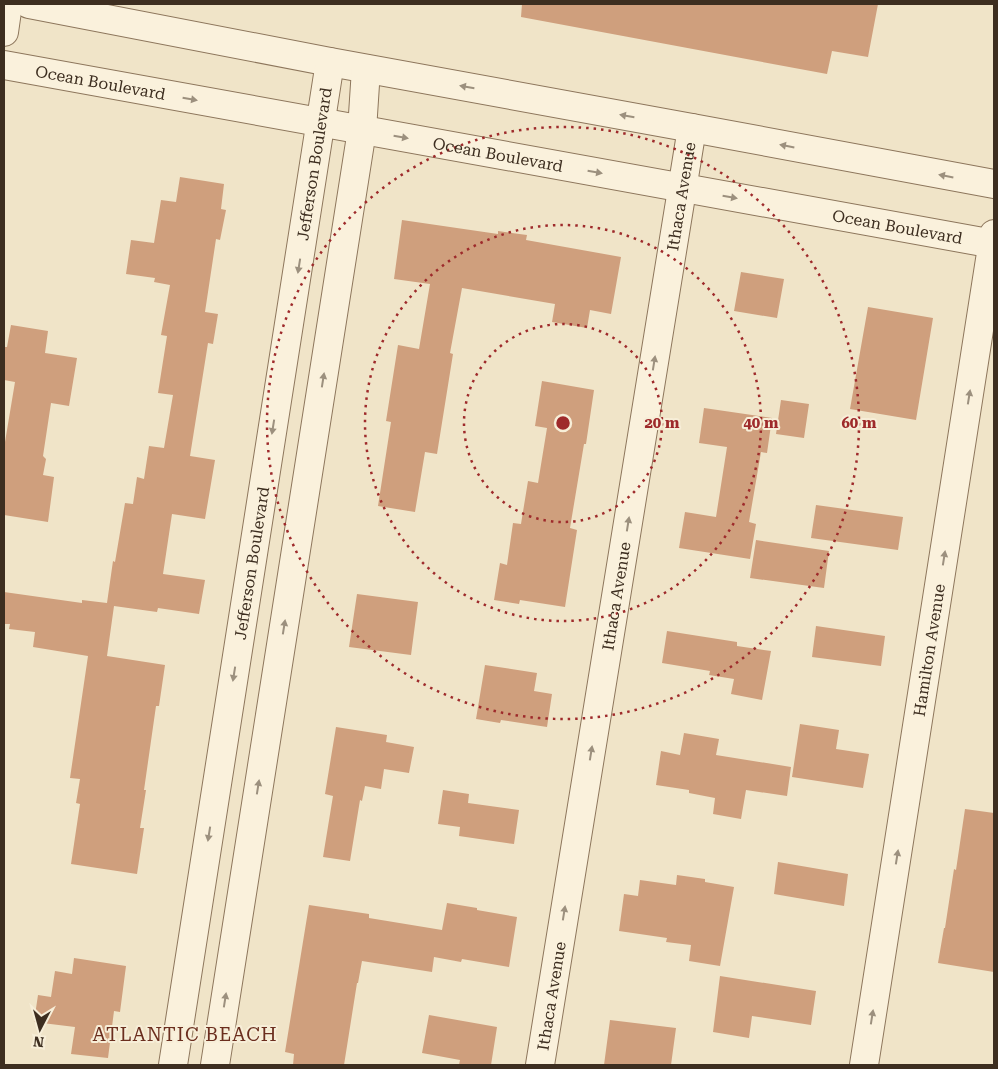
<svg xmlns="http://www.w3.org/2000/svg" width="998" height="1069" viewBox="0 0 998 1069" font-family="'Roboto Serif',serif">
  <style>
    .building { fill: #cf9f7d }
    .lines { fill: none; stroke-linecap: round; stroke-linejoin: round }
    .minor-casing { stroke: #8d765c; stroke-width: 30 }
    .minor { stroke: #faf1dc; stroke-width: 28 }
    .oneway { fill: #9c907e }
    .ring { fill: none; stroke: #9e2a2b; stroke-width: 2.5; stroke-dasharray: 2.5 5 }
    .labels { text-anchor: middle; stroke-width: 4; stroke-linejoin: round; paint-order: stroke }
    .street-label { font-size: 16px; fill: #3d2e20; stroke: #f7eed8 }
    .quarter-label { font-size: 19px; letter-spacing: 1px; fill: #6b2e1e; stroke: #f7eed8 }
    .centre { fill: #9e2a2b; stroke: #f7eed8; stroke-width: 2.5 }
    .ring-label { font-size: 15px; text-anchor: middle; font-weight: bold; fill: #9e2a2b; stroke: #f7eed8; stroke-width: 4; stroke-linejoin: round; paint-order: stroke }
  </style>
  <rect width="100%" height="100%" fill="#f0e4c8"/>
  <path class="building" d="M 522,4 L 878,4 L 868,57 L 832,51 L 827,74 L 521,17 Z
    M 180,177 L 224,184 L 221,209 L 226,210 L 220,240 L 216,239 L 205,312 L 218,314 L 213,344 L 208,343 L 190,456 L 215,460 L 205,519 L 172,514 L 163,574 L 205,580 L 199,614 L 158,608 L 157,612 L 114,606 L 107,656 L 165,665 L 159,706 L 156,706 L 144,790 L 146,790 L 140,828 L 144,828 L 137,874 L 71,864 L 80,804 L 76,803 L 80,779 L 70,778 L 88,656 L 33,647 L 35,632 L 9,629 L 10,624 L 4,624 L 4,592 L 82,603 L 82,600 L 107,603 L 113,561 L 115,562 L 125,503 L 133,504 L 137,477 L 144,479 L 149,446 L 164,448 L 173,395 L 158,393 L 167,336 L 161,335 L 170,285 L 154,282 L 155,278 L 126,274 L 131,240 L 154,243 L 161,200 L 176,202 Z
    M 402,220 L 498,234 L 498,231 L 527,235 L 526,240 L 621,257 L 611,314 L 590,310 L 587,328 L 552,322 L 555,304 L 462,288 L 450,353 L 453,354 L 437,454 L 425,452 L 415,512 L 378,506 L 391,422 L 386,421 L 398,345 L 419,349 L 430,284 L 394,279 Z
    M 741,272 L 784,279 L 777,318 L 734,311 Z
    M 868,307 L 933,318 L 916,420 L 850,409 Z
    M 11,325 L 48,331 L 45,353 L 77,358 L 69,406 L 51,403 L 43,456 L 46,459 L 43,475 L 54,477 L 48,522 L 4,515 L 4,448 L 15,382 L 4,380 L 4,347 L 7,347 Z
    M 542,381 L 594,390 L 586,444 L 584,444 L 570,528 L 577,530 L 565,607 L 520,600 L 519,604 L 494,600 L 500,563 L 507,565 L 513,523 L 521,524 L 528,481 L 538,483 L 547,428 L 535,426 Z
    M 781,400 L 809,404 L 804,438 L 776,434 Z
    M 704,408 L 772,418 L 767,453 L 761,452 L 749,522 L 756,524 L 750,559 L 679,548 L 685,512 L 716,517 L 727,447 L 699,443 Z
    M 816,505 L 903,517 L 898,550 L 811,538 Z
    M 756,540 L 829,551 L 824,588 L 750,578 Z
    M 357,594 L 418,602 L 411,655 L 349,647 Z
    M 816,626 L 885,636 L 881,666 L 812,657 Z
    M 667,631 L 737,642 L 737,646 L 771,651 L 762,700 L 731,694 L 734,679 L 709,675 L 710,671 L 662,663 Z
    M 485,665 L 537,673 L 534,691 L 552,694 L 547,727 L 501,720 L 500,723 L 476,719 Z
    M 800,724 L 839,730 L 836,749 L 869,754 L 863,788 L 792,777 Z
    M 336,727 L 387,735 L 386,742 L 414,747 L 409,773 L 384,769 L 381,789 L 365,786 L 362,801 L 360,800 L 350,861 L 323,857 L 333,796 L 325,794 Z
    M 684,733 L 719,739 L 716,755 L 791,767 L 787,796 L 746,790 L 741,819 L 713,814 L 715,798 L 689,793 L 689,790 L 656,785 L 661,751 L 680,755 Z
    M 443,790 L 469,794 L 468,803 L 519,810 L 514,844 L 459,836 L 460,827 L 438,824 Z
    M 965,809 L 994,813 L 994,972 L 938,963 L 944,928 L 945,928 L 954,869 L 956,870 Z
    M 778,862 L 848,874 L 844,906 L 774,894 Z
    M 677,875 L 705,879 L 705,882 L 734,887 L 720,966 L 689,961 L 691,945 L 666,942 L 667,938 L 619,931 L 624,894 L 638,896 L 640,880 L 676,885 Z
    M 447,903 L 477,908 L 477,910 L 517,917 L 509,967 L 462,959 L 461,962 L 434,957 L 432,972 L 362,961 L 358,983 L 357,983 L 344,1065 L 293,1065 L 294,1054 L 285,1052 L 309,905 L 369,914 L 369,918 L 442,930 Z
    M 74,958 L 126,966 L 120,1012 L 114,1011 L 108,1058 L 71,1054 L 75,1027 L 34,1022 L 38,995 L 51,997 L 55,971 L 72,974 Z
    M 720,976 L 816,991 L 811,1025 L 752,1016 L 749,1038 L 713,1032 Z
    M 429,1015 L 497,1027 L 491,1065 L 459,1065 L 460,1060 L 422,1053 Z
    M 610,1020 L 676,1028 L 671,1065 L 604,1065 Z"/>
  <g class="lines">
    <g class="minor-casing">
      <g id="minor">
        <path d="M 29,4 L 330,62 L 692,128 L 994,184"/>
        <path d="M 4,32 L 8,4"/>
        <path id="s1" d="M 4,65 L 994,244"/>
        <path id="s2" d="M 173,1065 L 330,62"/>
        <path d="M 215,1065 L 362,130 L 366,69"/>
        <path id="s3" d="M 540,1065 L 692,128"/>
        <path id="s4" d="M 864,1065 L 994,234"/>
      </g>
    </g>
    <use href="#minor" class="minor"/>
  </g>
  <defs><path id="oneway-solid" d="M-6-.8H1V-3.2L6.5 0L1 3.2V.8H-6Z" transform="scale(1.25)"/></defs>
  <g class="oneway">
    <use href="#oneway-solid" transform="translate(467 87) rotate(-170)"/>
    <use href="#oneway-solid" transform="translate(190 99) rotate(10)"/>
    <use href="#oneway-solid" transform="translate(627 116) rotate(-170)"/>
    <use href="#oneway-solid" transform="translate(401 137) rotate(10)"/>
    <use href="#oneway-solid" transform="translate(787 146) rotate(-169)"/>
    <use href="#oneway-solid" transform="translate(595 172) rotate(10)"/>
    <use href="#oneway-solid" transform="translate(946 176) rotate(-169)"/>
    <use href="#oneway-solid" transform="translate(730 197) rotate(10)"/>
    <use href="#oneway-solid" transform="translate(299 266) rotate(99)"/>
    <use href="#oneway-solid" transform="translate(654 363) rotate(-81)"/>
    <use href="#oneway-solid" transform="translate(323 380) rotate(-81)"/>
    <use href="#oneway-solid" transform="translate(969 397) rotate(-81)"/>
    <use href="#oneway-solid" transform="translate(273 427) rotate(99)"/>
    <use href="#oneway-solid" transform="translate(628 524) rotate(-81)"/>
    <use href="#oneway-solid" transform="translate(944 558) rotate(-81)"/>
    <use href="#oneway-solid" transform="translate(284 627) rotate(-81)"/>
    <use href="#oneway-solid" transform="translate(234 674) rotate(99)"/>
    <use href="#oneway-solid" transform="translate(591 753) rotate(-81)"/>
    <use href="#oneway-solid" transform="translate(258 787) rotate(-81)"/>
    <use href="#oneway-solid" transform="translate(209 834) rotate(99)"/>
    <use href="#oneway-solid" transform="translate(897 857) rotate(-81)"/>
    <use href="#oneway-solid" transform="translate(564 913) rotate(-81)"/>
    <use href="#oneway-solid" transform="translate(225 1000) rotate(-81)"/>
    <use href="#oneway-solid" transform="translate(872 1017) rotate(-81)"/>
  </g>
  <g class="ring">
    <circle cx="563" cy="423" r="99"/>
    <circle cx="563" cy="423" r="198"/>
    <circle cx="563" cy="423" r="296"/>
  </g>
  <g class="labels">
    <g class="street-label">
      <text dy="6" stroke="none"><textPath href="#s1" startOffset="98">Ocean Boulevard</textPath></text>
      <text dy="6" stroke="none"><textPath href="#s1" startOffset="502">Ocean Boulevard</textPath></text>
      <text dy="6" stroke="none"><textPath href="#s2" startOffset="912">Jefferson Boulevard</textPath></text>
      <text dy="6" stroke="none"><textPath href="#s3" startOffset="880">Ithaca Avenue</textPath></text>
      <text dy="6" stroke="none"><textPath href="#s1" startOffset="908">Ocean Boulevard</textPath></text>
      <text dy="6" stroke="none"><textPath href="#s2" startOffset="508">Jefferson Boulevard</textPath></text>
      <text dy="6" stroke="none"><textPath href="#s3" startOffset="475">Ithaca Avenue</textPath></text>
      <text dy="6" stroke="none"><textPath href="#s4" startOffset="420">Hamilton Avenue</textPath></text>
      <text dy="6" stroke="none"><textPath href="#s3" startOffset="70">Ithaca Avenue</textPath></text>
    </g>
    <g class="quarter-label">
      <text x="185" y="1041">ATLANTIC BEACH</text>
    </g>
  </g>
  <circle cx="563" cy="423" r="8" class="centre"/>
  <g class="ring-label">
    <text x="662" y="428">20 m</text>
    <text x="761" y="428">40 m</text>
    <text x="859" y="428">60 m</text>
  </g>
  <rect width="998" height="1069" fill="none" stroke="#3d2e20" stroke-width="10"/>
  <g transform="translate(40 1029) rotate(186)" stroke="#f7eed8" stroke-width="4" paint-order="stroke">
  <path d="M0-4L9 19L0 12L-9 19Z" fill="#3d2e20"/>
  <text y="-8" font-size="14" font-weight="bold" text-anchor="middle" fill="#3d2e20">N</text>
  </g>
</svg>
